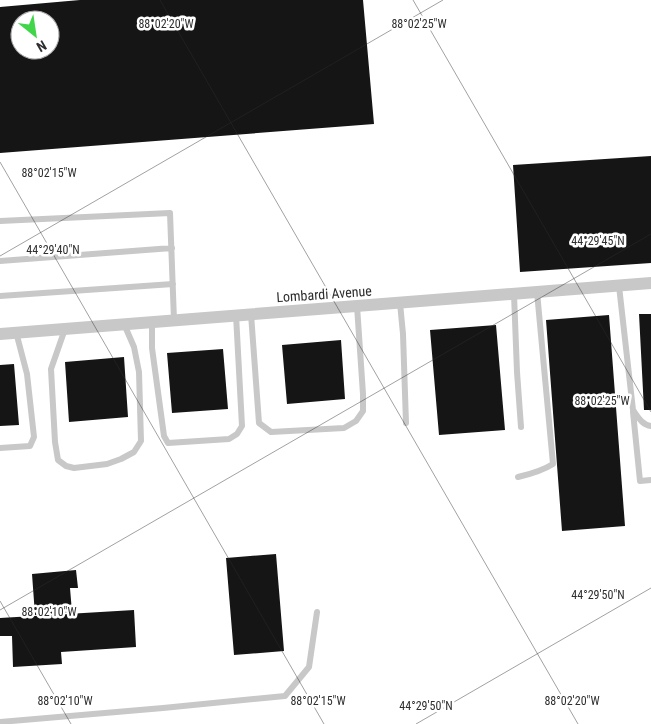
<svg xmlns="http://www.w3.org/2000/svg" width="651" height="724" viewBox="0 0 651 724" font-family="'Roboto Condensed',sans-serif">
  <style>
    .building { fill: #151515; fill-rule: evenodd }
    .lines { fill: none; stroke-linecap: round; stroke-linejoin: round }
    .lane { stroke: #c8c8c8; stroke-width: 6 }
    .street { stroke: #c8c8c8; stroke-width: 12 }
    .ticks { fill: none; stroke: #2e2e2e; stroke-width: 1; stroke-opacity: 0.45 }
    .labels { text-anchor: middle; stroke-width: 5; stroke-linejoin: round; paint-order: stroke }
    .street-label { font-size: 14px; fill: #2e2e2e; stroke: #fff }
    .ticks-label { font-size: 12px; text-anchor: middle; fill: #2e2e2e; stroke: #fff; stroke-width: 5; stroke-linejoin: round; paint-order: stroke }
  </style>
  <rect width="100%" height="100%" fill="#fff"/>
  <path class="building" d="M 80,0 L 363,0 L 374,124 L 0,153 L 0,7 ZM 20,20 L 50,20 L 50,50 L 20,50 Z
    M 651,156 L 651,263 L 520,272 L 513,165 Z
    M 639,314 L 651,314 L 651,410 L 644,410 Z
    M 609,315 L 625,526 L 562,531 L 546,320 Z
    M 496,325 L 505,430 L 439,435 L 430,330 Z
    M 341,340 L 345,399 L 287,404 L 282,345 Z
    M 223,349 L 228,409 L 172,413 L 167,353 Z
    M 124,357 L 128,417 L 69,422 L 65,362 Z
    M 14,364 L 19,425 L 0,426 L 0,365 Z
    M 276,554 L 284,651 L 234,655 L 226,558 Z
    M 76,570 L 78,588 L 70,588 L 72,612 L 35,615 L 32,574 Z
    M 134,610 L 136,647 L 61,652 L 62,664 L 13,667 L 12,636 L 0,636 L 0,618 Z"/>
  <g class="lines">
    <path class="lane" d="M 0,221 L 170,213 L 174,320
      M 0,261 L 172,248
      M 619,286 L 633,410 C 638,417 642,425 651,426
      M 514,294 L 517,372 L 521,427
      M 0,296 L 173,284
      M 400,303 L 403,334 L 406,423
      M 251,314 L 259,423 L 271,432 L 344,428 L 356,421 L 363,411 L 363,394 L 357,306
      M 152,322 L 152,348 L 164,436 L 168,443 L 229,439 L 237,434 L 242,426 L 236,315
      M 65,329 L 51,369 L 55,442 L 58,460 L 66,466 L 74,468 L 107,464 L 121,459 L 134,452 L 141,441 L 139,372 L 134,347 L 124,324
      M 633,412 L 640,481 L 651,480
      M 0,448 L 30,446 L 34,437 L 27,374 L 16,332
      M 518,477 C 531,474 542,471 553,464 L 537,292
      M 0,722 L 163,708 L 285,696 L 309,667 L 317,612"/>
    <path class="street" d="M 0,334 L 651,283"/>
  </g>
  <path class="ticks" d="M 160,0 L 578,724M 413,0 L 651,412M 0,162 L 324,724M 0,256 L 443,0M 0,601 L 71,724M 0,610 L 651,234M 416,724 L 651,588"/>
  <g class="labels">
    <g class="street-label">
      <text transform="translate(324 294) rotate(-4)" y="5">Lombardi Avenue</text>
    </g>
  </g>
  <g class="ticks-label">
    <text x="166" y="28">88°02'20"W</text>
    <text x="419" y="28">88°02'25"W</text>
    <text x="49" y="177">88°02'15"W</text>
    <text x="598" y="245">44°29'45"N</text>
    <text x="53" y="254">44°29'40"N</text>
    <text x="602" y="405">88°02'25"W</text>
    <text x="598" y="599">44°29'50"N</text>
    <text x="49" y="616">88°02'10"W</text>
    <text x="65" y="705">88°02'10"W</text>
    <text x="318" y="705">88°02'15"W</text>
    <text x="572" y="705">88°02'20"W</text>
    <text x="426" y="710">44°29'50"N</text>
  </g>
  <g transform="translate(35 35) rotate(150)"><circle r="24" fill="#ffffff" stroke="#ababab"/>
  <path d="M0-4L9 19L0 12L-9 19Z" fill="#41d54a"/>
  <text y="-8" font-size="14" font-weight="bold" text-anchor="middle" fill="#2e2e2e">N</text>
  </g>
</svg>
